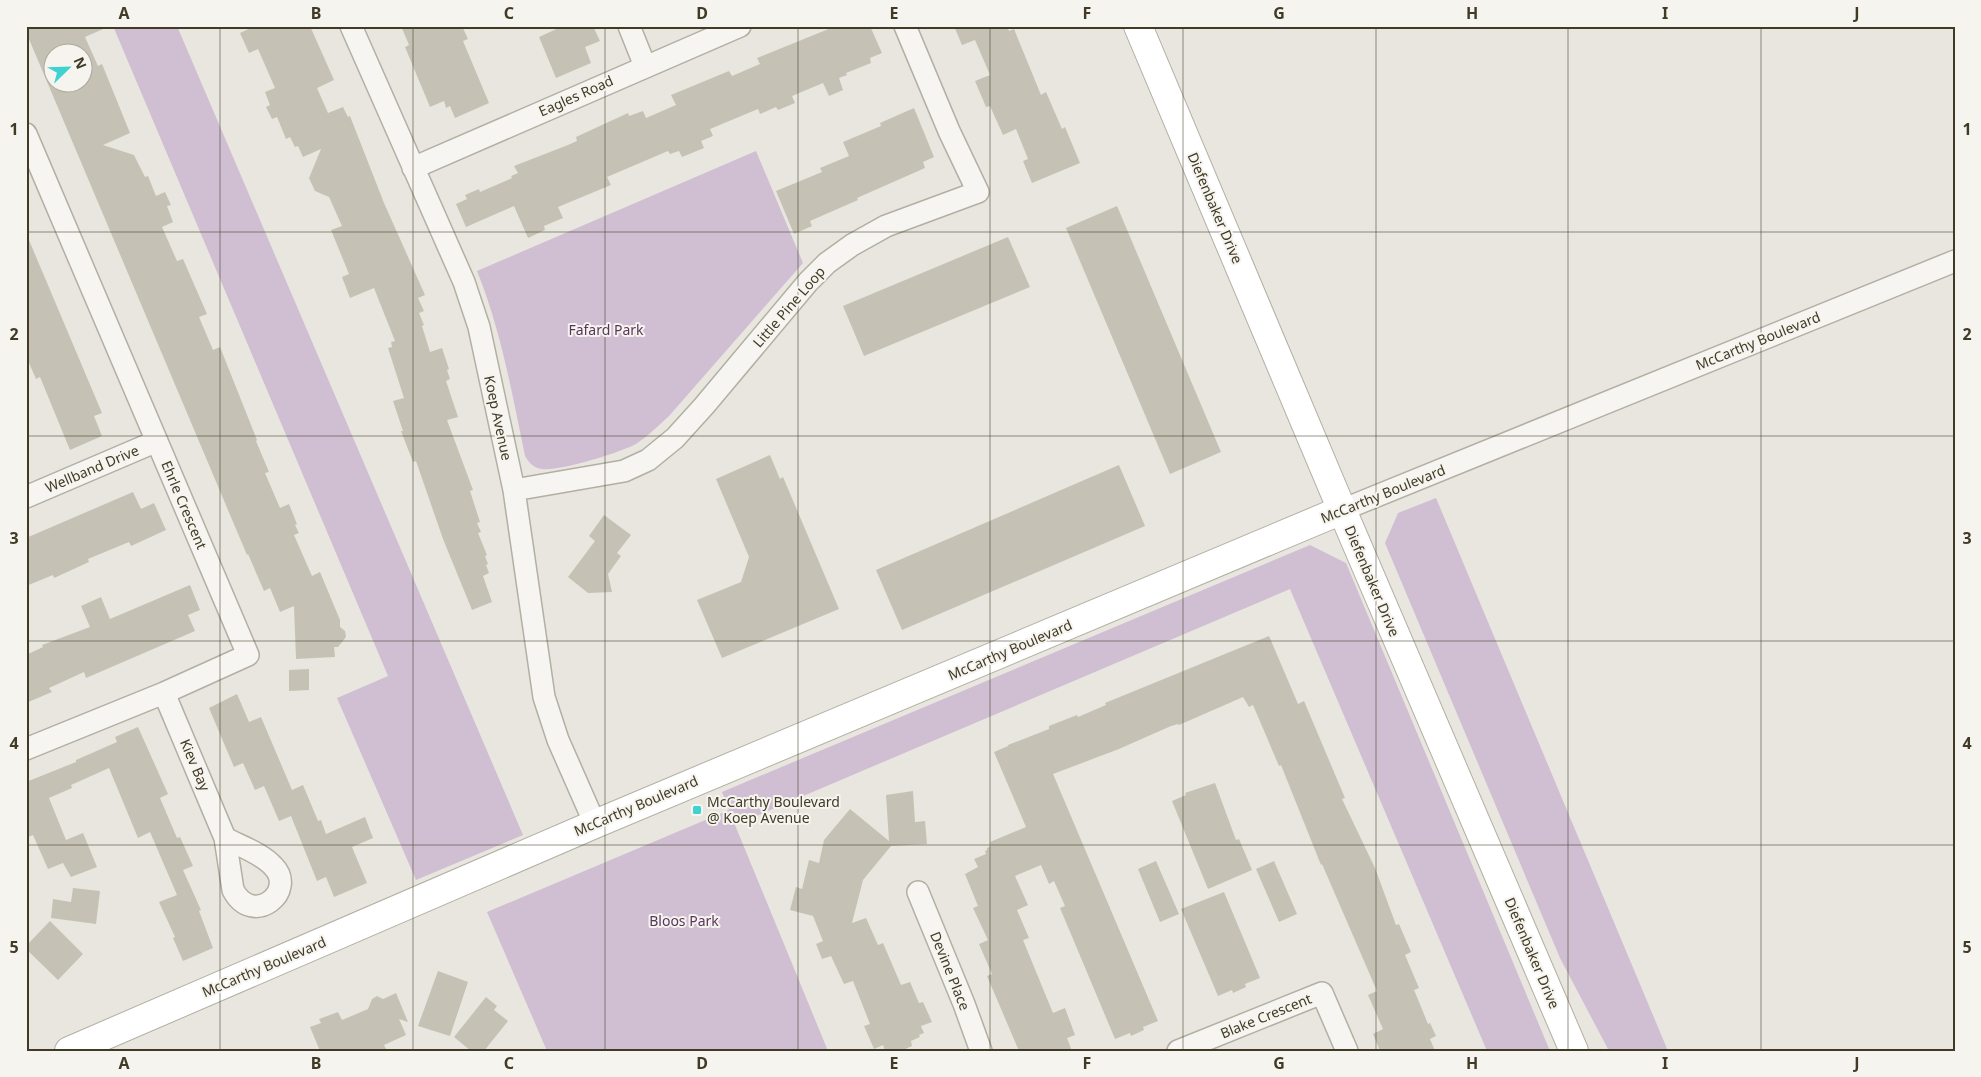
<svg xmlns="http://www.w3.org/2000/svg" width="1981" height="1077" viewBox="0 0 1981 1077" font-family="'Noto Sans',sans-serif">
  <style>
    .green { fill: #d0bfd3 }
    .building { fill: #c5c2b5; fill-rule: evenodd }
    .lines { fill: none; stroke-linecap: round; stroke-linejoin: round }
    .minor-casing { stroke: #b2afa3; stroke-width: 24 }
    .secondary-casing { stroke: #b2afa3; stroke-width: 30 }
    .minor { stroke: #f7f5f1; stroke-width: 21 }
    .secondary { stroke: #fff; stroke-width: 28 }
    .grid { fill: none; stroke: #403a27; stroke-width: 1; stroke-opacity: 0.55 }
    .poi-dot { fill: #3fd2d1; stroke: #f6f4ee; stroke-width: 2 }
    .labels { text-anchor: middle; stroke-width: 4; stroke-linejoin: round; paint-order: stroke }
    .street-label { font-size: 14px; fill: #403a27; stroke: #f6f4ee }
    .park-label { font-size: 14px; fill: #5a345c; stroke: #f6f4ee }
    .poi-label { font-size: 14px; fill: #403a27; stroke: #f6f4ee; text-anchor: start }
    .neatline { fill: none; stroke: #403a27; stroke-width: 2 }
    .grid-label { font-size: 16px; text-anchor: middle; font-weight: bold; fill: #403a27 }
  </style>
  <rect width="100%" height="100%" fill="#e8e6de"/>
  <path class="green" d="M 113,26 L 177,26 L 523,835 L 416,880 L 337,698 L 388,676 Z
    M 756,151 L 803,263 L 669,416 C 658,426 648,436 636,444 C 622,452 557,472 542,469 C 534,468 529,463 525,456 C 512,393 501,330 477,271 Z
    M 1436,498 L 1668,1051 L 1609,1051 L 1560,958 L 1385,543 L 1398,513 Z
    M 1310,545 L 1346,563 L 1550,1051 L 1487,1051 L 1290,589 L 735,825 L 828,1051 L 547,1051 L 487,912 L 729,810 L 722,792 Z"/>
  <path class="building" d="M 26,26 L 110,26 L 85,37 L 98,66 L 102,64 L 130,133 L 103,145 L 134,155 L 145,177 L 148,176 L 156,196 L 165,192 L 171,205 L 167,206 L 173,222 L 162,227 L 177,261 L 183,259 L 207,314 L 199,317 L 213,350 L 220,347 L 257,440 L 256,441 L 269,472 L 265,473 L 280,508 L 289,504 L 297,524 L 295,525 L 299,533 L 294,535 L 312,576 L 320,572 L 340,620 L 340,627 L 345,631 L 346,637 L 338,647 L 334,647 L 335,657 L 296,659 L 294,606 L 280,612 L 270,588 L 264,591 L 248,554 L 247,555 L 26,32 ZM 52,52 L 82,52 L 82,82 L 52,82 Z
    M 255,26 L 310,26 L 334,80 L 317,88 L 328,113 L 343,107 L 348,117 L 350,116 L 384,203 L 425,295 L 418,298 L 424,311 L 419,313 L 424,325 L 422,326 L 430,352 L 442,348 L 449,369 L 447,370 L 450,379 L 446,381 L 458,417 L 447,420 L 473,490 L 470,491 L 480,522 L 477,523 L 481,532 L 478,533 L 487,555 L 485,556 L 488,564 L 486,565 L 489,573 L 483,576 L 492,602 L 472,610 L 443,539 L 416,461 L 413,462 L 401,431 L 403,431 L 393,401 L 404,398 L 388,348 L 392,347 L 391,342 L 395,341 L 374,288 L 350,298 L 342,277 L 349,274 L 331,230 L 342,226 L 329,197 L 315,191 L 309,178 L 321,149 L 303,157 L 298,146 L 295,147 L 290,137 L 286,139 L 277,117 L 272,119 L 266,107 L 270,105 L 265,92 L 275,88 L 258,49 L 249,53 L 240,33 Z
    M 401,26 L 462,26 L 468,39 L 463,41 L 489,103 L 455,118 L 450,106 L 446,108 L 444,101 L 430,107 L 405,47 L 409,45 Z
    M 563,26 L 593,26 L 600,41 L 585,47 L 591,63 L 556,78 L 539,37 Z
    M 836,26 L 870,26 L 882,53 L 870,58 L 871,63 L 846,73 L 847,75 L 839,78 L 843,90 L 829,96 L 823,83 L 792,96 L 795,103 L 778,110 L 776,107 L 760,114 L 758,109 L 710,129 L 713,136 L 701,141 L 704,148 L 682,157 L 679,151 L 670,154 L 668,151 L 607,177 L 611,185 L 558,207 L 563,218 L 544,226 L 545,230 L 528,238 L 514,206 L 466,227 L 456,204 L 467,199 L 465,195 L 479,189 L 480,192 L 512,178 L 511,176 L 518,173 L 514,166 L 568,145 L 577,141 L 576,137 L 628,113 L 629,116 L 643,111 L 646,118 L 676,105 L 671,95 L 729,71 L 732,76 L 760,64 L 757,58 Z
    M 954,26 L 1007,26 L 1009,31 L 1014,29 L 1041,95 L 1046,92 L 1062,129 L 1065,127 L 1080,163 L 1032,183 L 1023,161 L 1028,159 L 1016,129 L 1003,135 L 990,106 L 986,107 L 975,81 L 990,75 L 975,40 L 962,45 Z
    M 914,108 L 934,157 L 923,162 L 925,168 L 857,198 L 858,200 L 810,221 L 812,226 L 794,234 L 776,191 L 822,172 L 820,168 L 849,156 L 843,142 L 881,126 L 880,123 Z
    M 1117,206 L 1221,452 L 1170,474 L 1066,228 Z
    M 26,233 L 102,413 L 94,416 L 102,436 L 70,450 L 40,377 L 36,379 L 26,356 Z
    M 1008,237 L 1030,287 L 864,356 L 843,306 Z
    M 770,455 L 780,479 L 783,477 L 839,609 L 722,658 L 697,600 L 741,582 L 749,557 L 716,479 Z
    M 1119,465 L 1145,526 L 902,630 L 876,570 Z
    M 133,492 L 141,509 L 154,503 L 166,530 L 131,546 L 129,542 L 88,559 L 89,562 L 54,578 L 53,575 L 26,586 L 26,538 Z
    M 604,515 L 631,535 L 617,553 L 621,556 L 608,574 L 612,592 L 588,593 L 568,577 L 595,541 L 589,536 Z
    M 190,585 L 200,610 L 188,615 L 195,631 L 86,678 L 84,672 L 49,688 L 52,692 L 26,703 L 26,655 L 43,647 L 42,645 L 90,627 L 81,606 L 101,597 L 110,619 Z
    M 1269,636 L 1298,704 L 1304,701 L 1345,798 L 1342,799 L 1375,868 L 1396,925 L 1399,924 L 1411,952 L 1405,955 L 1419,988 L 1414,990 L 1417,997 L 1428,1024 L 1430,1023 L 1436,1036 L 1430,1039 L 1435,1051 L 1380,1051 L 1373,1034 L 1383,1029 L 1368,995 L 1377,991 L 1322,864 L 1321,865 L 1281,765 L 1279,766 L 1253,705 L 1249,707 L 1243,697 L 1179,725 L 1178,724 L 1171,726 L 1119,749 L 1053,774 L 1158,1021 L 1143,1027 L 1144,1030 L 1131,1036 L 1130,1033 L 1115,1039 L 1060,908 L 1065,906 L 1054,881 L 1049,884 L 1041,865 L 1015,876 L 1028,905 L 1017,910 L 1029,938 L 1023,940 L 1053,1013 L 1065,1008 L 1075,1035 L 1067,1038 L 1072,1051 L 1019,1051 L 987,976 L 992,974 L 979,944 L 988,940 L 973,908 L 978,906 L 965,874 L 978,867 L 974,859 L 986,854 L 985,851 L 987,850 L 987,848 L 991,846 L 990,842 L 1026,827 L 994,752 L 1008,746 L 1008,745 L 1049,729 L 1049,726 L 1077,715 L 1078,717 L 1106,705 L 1105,703 Z
    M 309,669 L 309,690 L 289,691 L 289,670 Z
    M 237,694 L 249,722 L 261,717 L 292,790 L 303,785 L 318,821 L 321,820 L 326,834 L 365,817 L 373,838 L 352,847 L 367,883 L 334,897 L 326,877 L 317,881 L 291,816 L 279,821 L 264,786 L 255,790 L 243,763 L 234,767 L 209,708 Z
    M 138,727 L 168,794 L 160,798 L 177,838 L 180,837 L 193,866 L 183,870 L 201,910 L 199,911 L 213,948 L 183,961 L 173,938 L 175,937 L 159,902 L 177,895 L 150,832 L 138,838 L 109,768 L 71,785 L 72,788 L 49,798 L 66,840 L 83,833 L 97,867 L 71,877 L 63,863 L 48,869 L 33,835 L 26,838 L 26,782 L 76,762 L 76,760 L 117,742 L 115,737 Z
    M 1215,783 L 1236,840 L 1239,839 L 1252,870 L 1208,889 L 1172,801 L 1186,795 L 1185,793 Z
    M 913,791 L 915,822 L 925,821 L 927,844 L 891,846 L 863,880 L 852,923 L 866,918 L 878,945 L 883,943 L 901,985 L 910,982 L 919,1003 L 923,1002 L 932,1022 L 921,1026 L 924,1033 L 919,1035 L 920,1037 L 911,1041 L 912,1046 L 901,1051 L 885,1051 L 883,1045 L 874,1049 L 864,1026 L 870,1024 L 853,981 L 844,984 L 831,956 L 822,959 L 816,944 L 823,941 L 813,916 L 790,910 L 796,887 L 802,889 L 809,860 L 819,863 L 824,840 L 850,809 L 889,841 L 886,795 Z
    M 1156,861 L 1179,914 L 1160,922 L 1138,869 Z
    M 1274,861 L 1297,914 L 1279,922 L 1256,869 Z
    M 73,888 L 100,891 L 96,924 L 51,918 L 53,899 L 71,902 Z
    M 1224,892 L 1260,978 L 1245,984 L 1246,987 L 1233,993 L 1232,990 L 1218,996 L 1181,909 Z
    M 50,921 L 83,954 L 58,980 L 26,949 L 26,946 Z
    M 438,971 L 468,982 L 450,1036 L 418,1026 Z
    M 396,993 L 408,1022 L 399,1019 L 406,1035 L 384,1045 L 387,1051 L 320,1051 L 310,1027 L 321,1023 L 319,1019 L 338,1012 L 342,1020 L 368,1009 L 372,999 L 377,996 L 383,999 Z
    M 486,997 L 497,1006 L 494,1010 L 508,1021 L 484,1051 L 471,1051 L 454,1037 Z"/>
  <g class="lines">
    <g class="minor-casing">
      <path id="minor" d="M 351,26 L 464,282 L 479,327 L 514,490 L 544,697 L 558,740 L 595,824
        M 629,26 L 645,66
        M 26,134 L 248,655 L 164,693 L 26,749
        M 413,168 L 740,26
        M 514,490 L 624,471 L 648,460 L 675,438 L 704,406 L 808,282 L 827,263 L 852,245 L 886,226 L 978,192 L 949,131 L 905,26
        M 26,497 L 157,441
        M 1342,510 L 1955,261
        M 164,693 L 225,838 L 233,890 C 253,928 298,891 273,866 C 261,853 240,846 225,838
        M 918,892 L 964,1004 L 981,1051
        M 1178,1051 L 1322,993 L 1347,1051"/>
    </g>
    <g class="secondary-casing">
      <path id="secondary" d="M 1138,26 L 1342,510 L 1574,1051
        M 69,1051 L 595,824 L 1342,510"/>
    </g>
    <use href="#minor" class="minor"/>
    <use href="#secondary" class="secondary"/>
  </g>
  <path class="grid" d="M 220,26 L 220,1051M 413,26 L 413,1051M 605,26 L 605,1051M 798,26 L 798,1051M 990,26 L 990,1051M 1183,26 L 1183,1051M 1376,26 L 1376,1051M 1568,26 L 1568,1051M 1761,26 L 1761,1051M 26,232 L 1955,232M 26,436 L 1955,436M 26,641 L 1955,641M 26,845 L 1955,845"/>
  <rect class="poi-dot" x="692" y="805" width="10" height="10" rx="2.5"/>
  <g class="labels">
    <g class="street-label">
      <text transform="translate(576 96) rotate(-24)" y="5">Eagles Road</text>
      <text transform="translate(1215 208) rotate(67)" y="5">Diefenbaker Drive</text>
      <text transform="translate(789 307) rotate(-49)" y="5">Little Pine Loop</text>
      <text transform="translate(1758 341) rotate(-22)" y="5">McCarthy Boulevard</text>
      <text transform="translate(498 418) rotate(78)" y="5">Koep Avenue</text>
      <text transform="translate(92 469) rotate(-23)" y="5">Wellband Drive</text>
      <text transform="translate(1383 494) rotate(-22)" y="5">McCarthy Boulevard</text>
      <text transform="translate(184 505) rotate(67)" y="5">Ehrle Crescent</text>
      <text transform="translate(1372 581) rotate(67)" y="5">Diefenbaker Drive</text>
      <text transform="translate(1010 650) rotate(-23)" y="5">McCarthy Boulevard</text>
      <text transform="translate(195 765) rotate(67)" y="5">Kiev Bay</text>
      <text transform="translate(636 806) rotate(-23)" y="5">McCarthy Boulevard</text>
      <text transform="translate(1532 953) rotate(67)" y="5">Diefenbaker Drive</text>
      <text transform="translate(264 967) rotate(-23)" y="5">McCarthy Boulevard</text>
      <text transform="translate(950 971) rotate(68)" y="5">Devine Place</text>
      <text transform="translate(1266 1016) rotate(-22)" y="5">Blake Crescent</text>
    </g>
    <g class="park-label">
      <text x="606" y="335">Fafard Park</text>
      <text x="684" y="926">Bloos Park</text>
    </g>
    <g class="poi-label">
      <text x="707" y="807">McCarthy Boulevard<tspan x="707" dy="16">@ Koep Avenue</tspan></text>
    </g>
  </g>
  <rect width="1981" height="1077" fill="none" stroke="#f6f4ee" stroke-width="55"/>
  <g transform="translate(68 68) rotate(67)"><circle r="24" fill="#f6f4ee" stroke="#adaa9e"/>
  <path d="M0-4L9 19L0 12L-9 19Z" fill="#3fd2d1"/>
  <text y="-8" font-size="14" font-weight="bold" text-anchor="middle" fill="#403a27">N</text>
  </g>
  <rect x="28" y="28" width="1926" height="1022" class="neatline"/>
  <g class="grid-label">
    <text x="124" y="19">A</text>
    <text x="316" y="19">B</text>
    <text x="509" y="19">C</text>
    <text x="702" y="19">D</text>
    <text x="894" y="19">E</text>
    <text x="1087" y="19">F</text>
    <text x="1279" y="19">G</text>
    <text x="1472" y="19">H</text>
    <text x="1665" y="19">I</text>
    <text x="1857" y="19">J</text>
    <text x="14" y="135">1</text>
    <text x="1967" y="135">1</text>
    <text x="14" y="340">2</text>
    <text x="1967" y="340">2</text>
    <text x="14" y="544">3</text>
    <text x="1967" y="544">3</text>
    <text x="14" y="749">4</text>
    <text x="1967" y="749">4</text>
    <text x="14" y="953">5</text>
    <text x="1967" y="953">5</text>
    <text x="124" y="1069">A</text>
    <text x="316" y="1069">B</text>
    <text x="509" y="1069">C</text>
    <text x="702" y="1069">D</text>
    <text x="894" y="1069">E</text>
    <text x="1087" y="1069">F</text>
    <text x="1279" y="1069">G</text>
    <text x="1472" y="1069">H</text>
    <text x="1665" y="1069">I</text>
    <text x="1857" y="1069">J</text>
  </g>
</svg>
